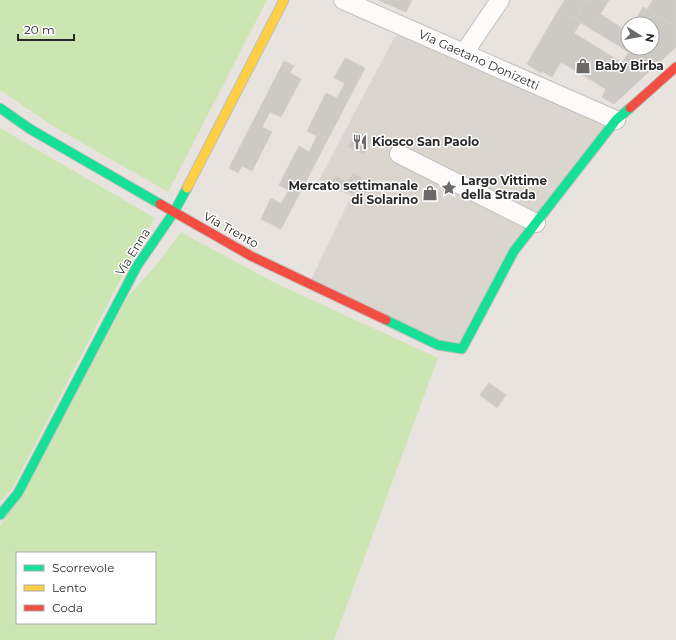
<svg xmlns="http://www.w3.org/2000/svg" width="676" height="640" viewBox="0 0 676 640" font-family="Montserrat,sans-serif">
  <style>
    .green { fill: #cce6b3; fill-rule: evenodd }
    .plaza { fill: #dad5cf }
    .building { fill: #cdc9c5; stroke: #d3ceca }
    .lines { fill: none; stroke-linecap: round; stroke-linejoin: round }
    .street-casing { stroke: #c1bfc0; stroke-width: 20 }
    .fast-casing { stroke: #c1bfc0; stroke-width: 11 }
    .slow-casing { stroke: #c1bfc0; stroke-width: 11 }
    .jam-casing { stroke: #c1bfc0; stroke-width: 11 }
    .street { stroke: #fcfbfa; stroke-width: 18 }
    .fast { stroke: #16e098; stroke-width: 9 }
    .slow { stroke: #ffcf43; stroke-width: 9 }
    .jam { stroke: #f24e42; stroke-width: 9 }
    .labels { text-anchor: middle; stroke-width: 3; stroke-linejoin: round; paint-order: stroke }
    .street-label { font-size: 12px; fill: #292929; stroke: #fff }
    .poi-label { font-size: 12px; font-weight: bold; fill: #292929; stroke: #fff; text-anchor: start }
  </style>
  <rect width="100%" height="100%" fill="#e8e3de"/>
  <path class="green" d="M 0,0 L 267,0 L 168,192 L 56,128 L 0,90 Z
    M 0,128 L 155,218 L 129,263 L 12,489 L 0,503 Z
    M 181,232 L 273,282 L 438,358 L 334,640 L 0,640 L 0,526 L 129,295 L 158,263 ZM 17,553 L 155,553 L 155,623 L 17,623 Z"/>
  <path class="plaza" d="M 402,26 L 616,120 L 514,251 L 462,349 L 309,284 L 351,196 L 319,180 L 393,40 Z"/>
  <path class="building" d="M 378,0 L 412,0 L 406,12 Z
    M 565,0 L 587,0 L 575,19 L 559,9 Z
    M 587,0 L 609,0 L 591,29 L 575,19 Z
    M 653,0 L 676,0 L 676,27 L 647,9 Z
    M 643,7 L 676,27 L 676,47 L 653,68 L 619,46 L 628,32 L 628,48 L 652,48 L 652,24 L 633,24 Z
    M 559,9 L 581,22 L 574,33 L 622,63 L 629,52 L 653,68 L 614,104 L 602,97 L 606,89 L 561,62 L 552,77 L 542,71 L 541,73 L 527,64 Z
    M 600,14 L 628,32 L 619,46 L 591,29 Z
    M 345,58 L 365,68 L 281,229 L 261,219 L 271,198 L 281,204 L 289,190 L 279,185 L 299,146 L 309,152 L 317,136 L 307,131 L 326,93 L 337,98 L 345,83 L 334,78 Z
    M 284,61 L 294,66 L 290,73 L 301,79 L 281,117 L 270,112 L 262,127 L 272,132 L 252,171 L 242,166 L 238,173 L 229,168 Z
    M 356,131 L 371,138 L 364,154 L 348,147 Z
    M 353,173 L 362,178 L 354,194 L 331,183 L 335,176 L 348,182 Z
    M 489,383 L 506,395 L 497,408 L 480,395 Z"/>
  <g class="lines">
    <g class="street-casing">
      <path id="street" d="M 343,0 L 616,120
        M 464,53 L 500,0
        M 399,154 L 536,223"/>
    </g>
    <g class="fast-casing">
      <path id="fast" d="M 0,108 L 30,129 L 160,204
        M 386,320 L 438,345 L 462,349 L 514,251 L 616,120 L 630,108
        M 0,515 L 18,493 L 137,266 L 174,212 L 187,188"/>
    </g>
    <g class="slow-casing">
      <path id="slow" d="M 187,188 L 284,0"/>
    </g>
    <g class="jam-casing">
      <path id="jam" d="M 630,108 L 676,67
        M 160,204 L 251,256 L 386,320"/>
    </g>
    <use href="#street" class="street"/>
    <use href="#fast" class="fast"/>
    <use href="#slow" class="slow"/>
    <use href="#jam" class="jam"/>
  </g>
  <defs>
    <g id="shop-bare" transform="scale(1.2)"><path d="M-5-2.5h2.3a2.7 3.5 0 0 1 5.4 0H5L5.5 6h-11ZM-1.5-2.5h3a1.5 2.3 0 0 0-3 0Z" fill="#6c6a68" stroke="#fff" stroke-width="2.5" paint-order="stroke"/></g>
    <g id="restaurant-bare" transform="scale(1.2)"><path d="M-5-6h1v4h1v-4h1v4h1v-4h1v5L-1.5 .5V6h-2V.5L-5-1ZM5-6V6H3V1.5H1.5Q1.5-4 5-6Z" fill="#6c6a68" stroke="#fff" stroke-width="2.5" paint-order="stroke"/></g>
    <g id="sight-bare" transform="scale(1.2)"><path d="M0-6L1.8-2.2L6-1.7L2.9 1.2L3.7 5.4L0 3.3L-3.7 5.4L-2.9 1.2L-6-1.7L-1.8-2.2Z" fill="#6c6a68" stroke="#fff" stroke-width="2.5" paint-order="stroke"/></g>
  </defs>
  <g fill-rule="evenodd">
    <use href="#shop-bare" x="583" y="66"/>
    <use href="#restaurant-bare" x="360" y="142"/>
    <use href="#sight-bare" x="449" y="188"/>
    <use href="#shop-bare" x="430" y="193"/>
  </g>
  <g class="labels">
    <g class="street-label">
      <text transform="translate(479 60) rotate(24)" y="4">Via Gaetano Donizetti</text>
      <text transform="translate(231 230) rotate(29)" y="4">Via Trento</text>
      <text transform="translate(133 252) rotate(-58)" y="4">Via Enna</text>
    </g>
    <g class="poi-label">
      <text x="595" y="70">Baby Birba</text>
      <text x="372" y="146">Kiosco San Paolo</text>
      <text x="461" y="185">Largo Vittime<tspan x="461" dy="14">della Strada</tspan></text>
      <text x="418" y="190" text-anchor="end">Mercato settimanale<tspan x="418" dy="14">di Solarino</tspan></text>
    </g>
  </g>
  <rect x="16" y="552" width="140" height="72" fill="#ffffff" stroke="#a9a9a9"/>
  <rect x="24" y="565" width="20" height="6" fill="#16e098" stroke="#a9a9a9"/>
  <text x="52" y="572" font-size="12" fill="#292929">Scorrevole</text>
  <rect x="24" y="585" width="20" height="6" fill="#ffcf43" stroke="#a9a9a9"/>
  <text x="52" y="592" font-size="12" fill="#292929">Lento</text>
  <rect x="24" y="605" width="20" height="6" fill="#f24e42" stroke="#a9a9a9"/>
  <text x="52" y="612" font-size="12" fill="#292929">Coda</text>
  <g transform="translate(640 36) rotate(101)"><circle r="19" fill="#ffffff" stroke="#a9a9a9"/>
  <path d="M0-3L7 15L0 10L-7 15Z" fill="#6c6a68"/>
  <text y="-6" font-size="11" font-weight="bold" text-anchor="middle" fill="#292929">N</text>
  </g>
  <path d="M18 34v6h56v-6" fill="none" stroke="#292929" stroke-width="2"/>
  <text x="24" y="34" font-size="12" fill="#292929" stroke="#ffffff" stroke-width="3" paint-order="stroke">20 m</text>
</svg>
